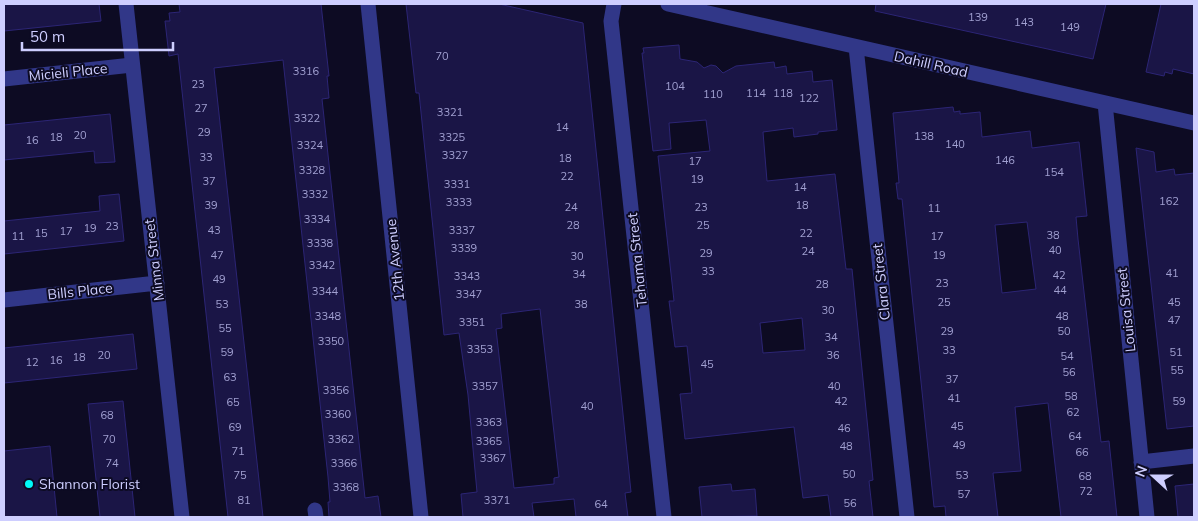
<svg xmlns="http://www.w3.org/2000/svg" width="1198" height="521" font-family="Mulish,sans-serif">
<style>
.building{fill:#1a1546;stroke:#2c2575;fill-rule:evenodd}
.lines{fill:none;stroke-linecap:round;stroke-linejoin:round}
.minor{stroke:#313788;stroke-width:15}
.poi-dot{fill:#00f9f8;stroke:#0d0b23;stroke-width:2}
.labels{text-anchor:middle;stroke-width:4;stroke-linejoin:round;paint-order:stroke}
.number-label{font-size:11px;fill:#a1a0d1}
.street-label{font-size:14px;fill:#ceceff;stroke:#0d0b23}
.poi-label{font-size:14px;fill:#ceceff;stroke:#0d0b23;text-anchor:start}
</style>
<rect width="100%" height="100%" fill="#0d0b23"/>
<path class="building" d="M4,4H99L101,21L4,31Z
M179,4H321L329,76H327L329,98L322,99L365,498L378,496L381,517H329L328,502H330L328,477L283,60L214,68L263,517H228L178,54L169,56L165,21H170L169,13L180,12Z
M406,4H499L583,23L631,492L625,493L628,517H576L574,499L532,503L534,517H463L461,494L477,492L468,395L459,333L444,335L419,93H416ZM540,309L559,477L554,478V484L514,488L496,329L502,328L501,314Z
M876,4H1106L1093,59L875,11Z
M1161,4H1194V74L1173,69L1172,74L1165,72L1164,76L1146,72Z
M679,45L680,59L697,62L704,68L711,65L716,66L723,73L736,66L774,62L775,68L786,66L787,74L812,71L813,82L832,80L837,130L818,132V134L794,137L793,128L763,132L767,181L835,174L846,269H852L873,480L869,481L873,517H831L828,495L803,498L794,427L685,439L680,394L692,393L687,346L675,347L669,301H674L658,156L710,151L706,120L669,123L671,149L653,151L642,53H644L643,48ZM802,318L805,350L763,353L760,323Z
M953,107L954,112L960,111V114L980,112L982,137L1030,131L1032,148L1079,142L1087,216L1076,217L1078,239L1101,442L1109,441L1117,517H1061L1048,403L1015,407L1021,471L993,473L998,517H946L945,506L934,507L902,199H898L896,183H899L893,113ZM1027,222L1036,289L1002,293L995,225Z
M110,114L115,162L95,163L94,151L4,160V125Z
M1136,148L1154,152L1156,172L1174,169L1175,175L1194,173V426L1167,429Z
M119,194L124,241L4,254V221L100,211L99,196Z
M133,334L137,369L4,383V348Z
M123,401L135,517H100L88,404Z
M50,446L57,517H4V451Z
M731,484L732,491L755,489L757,516L702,517L699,487Z
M1194,484V517H1178L1175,486Z"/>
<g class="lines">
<path class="minor" d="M126,4L182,517
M368,4L421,517
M614,4L611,21L664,517
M668,4L1194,123
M856,47L907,517
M4,79L132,65
M1105,103L1147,517
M4,300L157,283
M1141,462L1194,456
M315,510L316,517"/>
</g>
<circle class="poi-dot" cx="29" cy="484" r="5"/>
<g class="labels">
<g class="number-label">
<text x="978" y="21">139</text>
<text x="1024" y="26">143</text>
<text x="1070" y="31">149</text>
<text x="442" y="60">70</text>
<text x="306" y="75">3316</text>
<text x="198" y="88">23</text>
<text x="675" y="90">104</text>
<text x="756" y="97">114</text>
<text x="783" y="97">118</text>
<text x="713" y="98">110</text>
<text x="809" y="102">122</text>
<text x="201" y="112">27</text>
<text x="450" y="116">3321</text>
<text x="307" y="122">3322</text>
<text x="562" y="131">14</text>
<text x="204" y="136">29</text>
<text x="80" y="139">20</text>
<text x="924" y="140">138</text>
<text x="56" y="141">18</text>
<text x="452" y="141">3325</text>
<text x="32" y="144">16</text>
<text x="955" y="148">140</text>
<text x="310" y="149">3324</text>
<text x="455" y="159">3327</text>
<text x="206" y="161">33</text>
<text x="565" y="162">18</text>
<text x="1005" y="164">146</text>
<text x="695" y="165">17</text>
<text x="312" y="174">3328</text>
<text x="1054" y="176">154</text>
<text x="567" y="180">22</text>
<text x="697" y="183">19</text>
<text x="209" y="185">37</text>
<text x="457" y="188">3331</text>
<text x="800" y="191">14</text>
<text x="315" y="198">3332</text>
<text x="1169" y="205">162</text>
<text x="459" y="206">3333</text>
<text x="211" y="209">39</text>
<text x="802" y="209">18</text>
<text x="571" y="211">24</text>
<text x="701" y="211">23</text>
<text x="934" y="212">11</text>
<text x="317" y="223">3334</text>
<text x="573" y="229">28</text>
<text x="703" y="229">25</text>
<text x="112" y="230">23</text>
<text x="90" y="232">19</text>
<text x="214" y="234">43</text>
<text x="462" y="234">3337</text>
<text x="66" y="235">17</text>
<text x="41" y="237">15</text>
<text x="806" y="237">22</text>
<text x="1053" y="239">38</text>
<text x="18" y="240">11</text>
<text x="937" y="240">17</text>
<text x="320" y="247">3338</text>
<text x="464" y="252">3339</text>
<text x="1055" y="254">40</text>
<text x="808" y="255">24</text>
<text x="706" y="257">29</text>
<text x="217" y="259">47</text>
<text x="939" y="259">19</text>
<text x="577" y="260">30</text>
<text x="322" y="269">3342</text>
<text x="708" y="275">33</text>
<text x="1172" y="277">41</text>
<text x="579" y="278">34</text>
<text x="1059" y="279">42</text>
<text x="467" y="280">3343</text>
<text x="219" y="283">49</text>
<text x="942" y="287">23</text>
<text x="822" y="288">28</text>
<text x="1060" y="294">44</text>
<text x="325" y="295">3344</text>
<text x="469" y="298">3347</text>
<text x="944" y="306">25</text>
<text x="1174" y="306">45</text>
<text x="222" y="308">53</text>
<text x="581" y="308">38</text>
<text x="828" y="314">30</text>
<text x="328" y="320">3348</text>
<text x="1062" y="320">48</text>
<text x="1174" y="324">47</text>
<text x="472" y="326">3351</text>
<text x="225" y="332">55</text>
<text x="947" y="335">29</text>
<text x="1064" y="335">50</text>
<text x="831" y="341">34</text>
<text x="331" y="345">3350</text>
<text x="480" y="353">3353</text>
<text x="949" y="354">33</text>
<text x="227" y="356">59</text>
<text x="1176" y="356">51</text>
<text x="104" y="359">20</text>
<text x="833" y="359">36</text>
<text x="1067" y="360">54</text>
<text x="79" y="361">18</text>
<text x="56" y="364">16</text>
<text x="32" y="366">12</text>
<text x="707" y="368">45</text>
<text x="1177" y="374">55</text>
<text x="1069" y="376">56</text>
<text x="230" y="381">63</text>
<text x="952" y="383">37</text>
<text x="485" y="390">3357</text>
<text x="834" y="390">40</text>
<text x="336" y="394">3356</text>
<text x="1071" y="400">58</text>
<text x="954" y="402">41</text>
<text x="841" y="405">42</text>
<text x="1179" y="405">59</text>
<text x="233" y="406">65</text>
<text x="587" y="410">40</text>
<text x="1073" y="416">62</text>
<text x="338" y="418">3360</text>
<text x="107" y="419">68</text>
<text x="489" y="426">3363</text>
<text x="957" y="430">45</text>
<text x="235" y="431">69</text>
<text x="844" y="432">46</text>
<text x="1075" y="440">64</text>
<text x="109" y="443">70</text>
<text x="341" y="443">3362</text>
<text x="489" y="445">3365</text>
<text x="959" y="449">49</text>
<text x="846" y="450">48</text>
<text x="238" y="455">71</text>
<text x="1082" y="456">66</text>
<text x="493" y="462">3367</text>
<text x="112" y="467">74</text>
<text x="344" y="467">3366</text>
<text x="849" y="478">50</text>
<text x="240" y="479">75</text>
<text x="962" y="479">53</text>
<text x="1085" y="480">68</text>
<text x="346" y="491">3368</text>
<text x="1086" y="495">72</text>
<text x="964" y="498">57</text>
<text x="244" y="504">81</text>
<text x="497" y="504">3371</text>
<text x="850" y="507">56</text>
<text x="601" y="508">64</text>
</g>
<g class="street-label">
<text transform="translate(931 64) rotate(13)" y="5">Dahill Road</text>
<text transform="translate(68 72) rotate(-6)" y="5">Micieli Place</text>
<text transform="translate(154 260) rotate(-97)" y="5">Minna Street</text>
<text transform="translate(395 260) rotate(-96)" y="5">12th Avenue</text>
<text transform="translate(637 260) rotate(-96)" y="5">Tehama Street</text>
<text transform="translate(881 282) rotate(-96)" y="5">Clara Street</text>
<text transform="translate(80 291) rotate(-6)" y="5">Bills Place</text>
<text transform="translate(1126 310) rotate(-96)" y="5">Louisa Street</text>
</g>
<g class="poi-label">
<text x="39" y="489">Shannon Florist</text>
</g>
</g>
<rect width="1198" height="521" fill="none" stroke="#ceceff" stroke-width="10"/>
<g transform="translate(1153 476) rotate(291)" stroke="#0d0b23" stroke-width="4" paint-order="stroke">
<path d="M0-4L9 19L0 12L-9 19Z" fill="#ceceff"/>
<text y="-8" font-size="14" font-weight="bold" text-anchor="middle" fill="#ceceff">N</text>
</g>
<path d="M22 42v8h151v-8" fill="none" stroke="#ceceff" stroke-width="2.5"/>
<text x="30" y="42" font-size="15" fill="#ceceff" stroke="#0d0b23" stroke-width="4" paint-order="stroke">50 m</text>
</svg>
